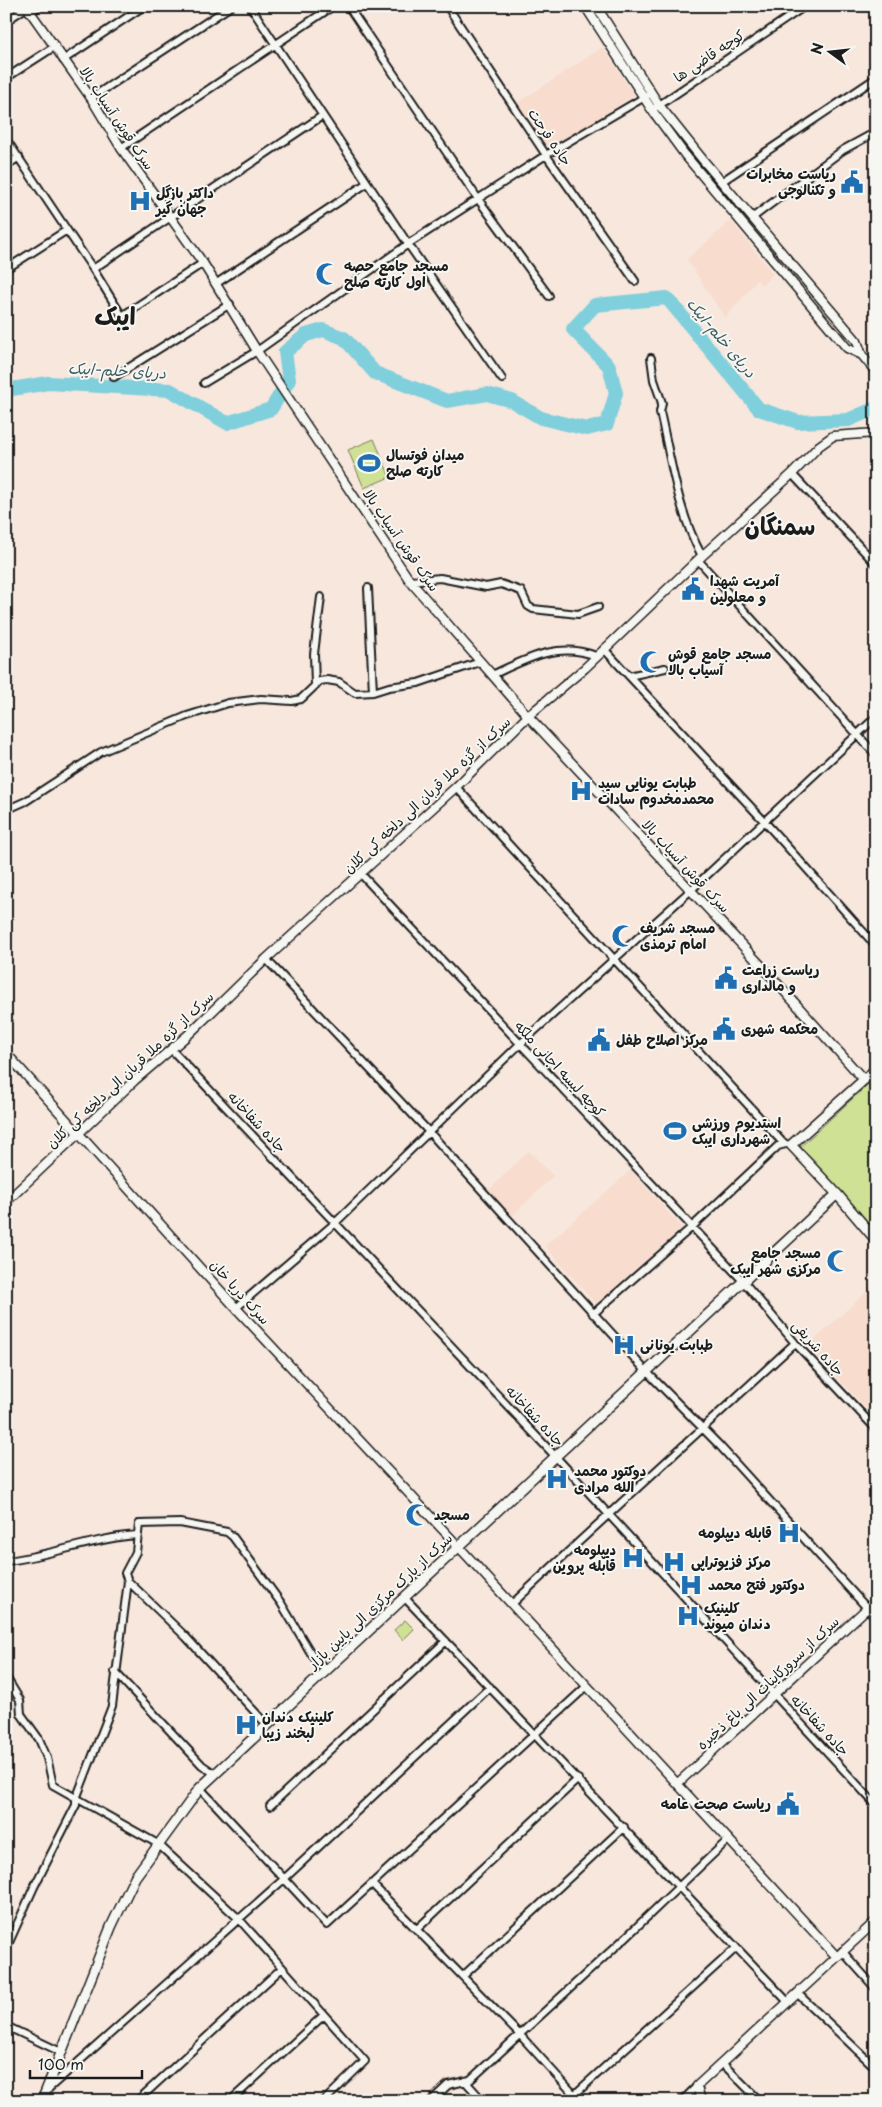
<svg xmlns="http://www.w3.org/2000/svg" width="882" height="2107" font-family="'Playpen Sans','Playpen Sans Arabic',sans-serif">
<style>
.built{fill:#f8dcce}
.green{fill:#cfe195;stroke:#767e58}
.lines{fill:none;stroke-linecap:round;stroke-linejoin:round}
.river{stroke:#80cfdc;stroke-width:14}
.minor-casing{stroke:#1c1c1c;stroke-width:10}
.tertiary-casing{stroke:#1c1c1c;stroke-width:11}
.secondary-casing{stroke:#1c1c1c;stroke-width:12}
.minor{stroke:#f6f6f2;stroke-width:6}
.tertiary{stroke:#f6f6f2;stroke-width:8}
.secondary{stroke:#f6f6f2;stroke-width:9}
.labels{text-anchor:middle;stroke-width:4;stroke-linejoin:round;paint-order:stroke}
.street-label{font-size:14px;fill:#1c1c1c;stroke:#f6f6f2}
.poi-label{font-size:14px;font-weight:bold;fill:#1c1c1c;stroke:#f6f6f2;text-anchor:start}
.water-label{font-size:15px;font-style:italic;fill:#3f5b5f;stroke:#f6f6f2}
.town-label{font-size:24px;font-weight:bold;fill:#1c1c1c;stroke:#f6f6f2}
</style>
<rect width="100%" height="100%" fill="#f7e7dd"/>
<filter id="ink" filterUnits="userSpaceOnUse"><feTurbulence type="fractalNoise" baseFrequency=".02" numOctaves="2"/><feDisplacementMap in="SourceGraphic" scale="10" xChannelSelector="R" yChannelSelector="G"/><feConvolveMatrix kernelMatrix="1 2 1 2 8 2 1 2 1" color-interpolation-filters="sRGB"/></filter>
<g filter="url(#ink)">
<path class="built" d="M603,47L634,95L547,152L516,104Z
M731,221L773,274L762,285L757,280L725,318L687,259Z
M529,1151L553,1176L511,1217L487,1192Z
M631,1170L682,1228L596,1304L545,1246Z
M876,1283V1419L808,1346Z"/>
<path class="green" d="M374,439L390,477L364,488L348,450Z
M876,1077V1231L800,1147Z
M405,1620L414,1629L403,1640L394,1630Z"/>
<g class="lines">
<path class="river" d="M6,390L48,383L170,390L227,423L271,409L289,380L285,352L306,335L323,330L344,338L375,373L447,401L487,394L512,401L541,418L587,429L607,424L616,393L609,366L573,329L595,305L667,298L759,409L798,422L848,420L876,408"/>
<defs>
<path id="minor" d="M250,6L408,244L502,379
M348,6L478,199L549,296
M447,6L546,155L635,281
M30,12L40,6
M6,21L27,7
M63,60L144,6
M6,78L54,47
M91,98L231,6
M652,110L805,6
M6,139L93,269
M121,148L333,6
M6,166L19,157
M721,182L876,78
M752,218L843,150L876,132
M203,263L122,316L93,269L322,116
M6,269L67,230
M217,283L367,183
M651,358L654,380L662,403L660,412C671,460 678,513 702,556
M114,377L230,304
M204,383L257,351L408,244L546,155L648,95
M792,474L876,564
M698,560L876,755
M410,581L440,578L486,587L501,584L521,591L528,606L533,609L578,614L598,607
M368,588L373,692
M604,649L764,821L876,946
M492,675C527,659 558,641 596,656
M629,676L665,668
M315,685L314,654L321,597
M456,787L784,1144
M6,810L26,801L101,752L187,716L228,703L261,699L292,701L301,699L320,681L327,680L339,682L355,693L373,692L389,687L418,683L480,662
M360,873L743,1281L795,1343L876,1429
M266,959L430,1133L646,1371L719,1445L876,1618
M171,1049L555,1456L876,1805
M236,1308L335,1223L520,1044L691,890L876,717
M593,1314L692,1227L778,1146L786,1144
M6,1561C51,1556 93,1538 137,1535
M128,1581L186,1637L267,1725
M404,1597L788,2002
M512,1604C606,1516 701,1430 795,1343
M115,1672L202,1765L215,1774
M6,1677L20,1700L21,1714L39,1739L47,1758L53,1785L158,1844L239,1919L365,2061L324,2101
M200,1788L327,1925L587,1686
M270,1806L446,1641
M372,1884L520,2035L580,2101
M417,1929L578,1779
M6,1949L34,1887L76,1805V1799L112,1706L128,1581L125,1573L136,1552L139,1524L180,1523L227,1532L233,1537L281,1603L312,1655L326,1670
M842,1951L876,1989
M463,1976L624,1827
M797,1993L876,2068
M6,2026L61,2052
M722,2063L760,2101
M465,2081L483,2101
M47,2090L284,1879L490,1687
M574,2095L736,1948
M137,2101L282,1968
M230,2101L324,2015
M431,2101L448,2085L470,2080L625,1938L729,1839
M682,2101L697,2086"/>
<path id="tertiary" d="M26,6L91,98L121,148L203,263L257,351L410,581L528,716L768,973L864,1080
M585,6L652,110L685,155L847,348L862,355
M596,6L659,105L703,160L857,341L862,355L876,372
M6,1053L236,1308L458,1546L836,1956
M6,1202L135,1080L189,1034L266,959L456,787L528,716L585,668L702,556L792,474L819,446L833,436L876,433
M678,1783L876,1600
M701,2101L697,2086L876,1921"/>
<path id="secondary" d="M876,1069L791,1145L837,1194L876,1240
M42,2101L111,1927L135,1877L200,1788L837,1194"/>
</defs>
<use href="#minor" class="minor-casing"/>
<use href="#tertiary" class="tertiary-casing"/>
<use href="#secondary" class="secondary-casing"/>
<use href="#minor" class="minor"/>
<use href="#tertiary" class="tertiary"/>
<use href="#secondary" class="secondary"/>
</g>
</g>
<defs>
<symbol id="civic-bare" viewBox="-9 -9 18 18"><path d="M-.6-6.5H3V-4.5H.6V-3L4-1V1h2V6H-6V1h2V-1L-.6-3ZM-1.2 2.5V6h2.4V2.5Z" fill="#1f6fb2" stroke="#f6f6f2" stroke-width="2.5" paint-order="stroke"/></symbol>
<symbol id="hospital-bare" viewBox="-9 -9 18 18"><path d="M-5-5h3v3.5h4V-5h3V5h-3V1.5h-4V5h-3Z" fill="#1f6fb2" stroke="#f6f6f2" stroke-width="2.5" paint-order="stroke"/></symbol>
<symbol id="mosque-bare" viewBox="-9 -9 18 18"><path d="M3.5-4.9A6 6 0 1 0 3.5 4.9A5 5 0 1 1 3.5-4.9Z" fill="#1f6fb2" stroke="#f6f6f2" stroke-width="2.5" paint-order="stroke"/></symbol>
<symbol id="stadium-bare" viewBox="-9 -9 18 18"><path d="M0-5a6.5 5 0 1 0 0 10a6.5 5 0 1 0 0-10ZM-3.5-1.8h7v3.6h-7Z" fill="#1f6fb2" stroke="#f6f6f2" stroke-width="2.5" paint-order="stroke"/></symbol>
</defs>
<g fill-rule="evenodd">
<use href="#civic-bare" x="836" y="166" width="32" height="32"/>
<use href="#hospital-bare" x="124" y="185" width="32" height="32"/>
<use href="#mosque-bare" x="311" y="258" width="32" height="32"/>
<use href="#stadium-bare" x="353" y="447" width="32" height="32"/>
<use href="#civic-bare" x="677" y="573" width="32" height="32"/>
<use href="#mosque-bare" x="635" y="646" width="32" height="32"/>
<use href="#hospital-bare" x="565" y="775" width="32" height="32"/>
<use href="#mosque-bare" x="607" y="920" width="32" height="32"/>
<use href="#civic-bare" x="710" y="962" width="32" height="32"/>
<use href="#civic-bare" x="708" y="1013" width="32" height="32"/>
<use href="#civic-bare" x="583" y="1024" width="32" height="32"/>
<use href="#stadium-bare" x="659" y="1115" width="32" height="32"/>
<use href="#mosque-bare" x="822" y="1245" width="32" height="32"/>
<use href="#hospital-bare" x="608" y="1329" width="32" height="32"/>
<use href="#hospital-bare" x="541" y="1463" width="32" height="32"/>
<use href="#mosque-bare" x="401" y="1499" width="32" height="32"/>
<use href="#hospital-bare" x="773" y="1517" width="32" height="32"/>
<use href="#hospital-bare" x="617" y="1542" width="32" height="32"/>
<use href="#hospital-bare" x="658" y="1546" width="32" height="32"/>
<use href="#hospital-bare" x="675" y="1569" width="32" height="32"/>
<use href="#hospital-bare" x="672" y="1600" width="32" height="32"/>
<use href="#hospital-bare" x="230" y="1709" width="32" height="32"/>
<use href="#civic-bare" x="772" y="1788" width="32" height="32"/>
</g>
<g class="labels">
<g class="street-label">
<text transform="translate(709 56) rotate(-34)" y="5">کوچه قاضی ها</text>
<text transform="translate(117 118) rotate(56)" y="5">سرک قوش آسیاب بالا</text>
<text transform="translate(550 137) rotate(56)" y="5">جاده فرحت</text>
<text transform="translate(401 540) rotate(55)" y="5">سرک قوش آسیاب بالا</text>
<text transform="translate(427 795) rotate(-43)" y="5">سرک از گزه ملا قربان الی دلخه کی کلان</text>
<text transform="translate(686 866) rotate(47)" y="5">سرک قوش آسیاب بالا</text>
<text transform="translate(560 1069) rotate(47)" y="5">کوچه لیسه اجانی ملکه</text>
<text transform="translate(130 1070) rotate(-43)" y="5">سرک از گزه ملا قربان الی دلخه کی کلان</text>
<text transform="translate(257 1122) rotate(47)" y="5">جاده شفاخانه</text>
<text transform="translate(240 1292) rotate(48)" y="5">سرک دریا خان</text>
<text transform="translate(818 1348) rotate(48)" y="5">جاده شریفی</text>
<text transform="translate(535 1416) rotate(47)" y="5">جاده شفاخانه</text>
<text transform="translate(380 1601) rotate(-43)" y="5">سرک از پارک مرکزی الی پایین بازار</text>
<text transform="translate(768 1683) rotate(-43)" y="5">سرک از سرورکاینات الی باغ ذخیره</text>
<text transform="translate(820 1725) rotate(47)" y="5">جاده شفاخانه</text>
</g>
<g class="poi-label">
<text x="836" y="179" text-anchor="end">ریاست مخابرات<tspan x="836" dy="16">و تکنالوجی</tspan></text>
<text x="156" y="198">داکتر بازگل<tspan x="156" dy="16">جهان گیر</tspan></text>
<text x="344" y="271">مسجد جامع حصه<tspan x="344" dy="16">اول کارته صلح</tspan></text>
<text x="386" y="460">میدان فوتسال<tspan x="386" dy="16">کارته صلح</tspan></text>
<text x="710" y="586">آمریت شهدا<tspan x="710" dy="16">و معلولین</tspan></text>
<text x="668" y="659">مسجد جامع قوش<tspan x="668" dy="16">آسیاب بالا</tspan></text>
<text x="598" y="788">طبابت یونایی سید<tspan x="598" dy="16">محمدمخدوم سادات</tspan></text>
<text x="640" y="933">مسجد شریف<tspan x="640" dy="16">امام ترمذی</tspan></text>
<text x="742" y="975">ریاست زراعت<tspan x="742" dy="16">و مالداری</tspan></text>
<text x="741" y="1034">محکمه شهری</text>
<text x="616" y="1045">مرکز اصلاح طفل</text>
<text x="692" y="1128">استدیوم ورزشی<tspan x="692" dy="16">شهرداری ایبک</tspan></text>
<text x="821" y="1258" text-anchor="end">مسجد جامع<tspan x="821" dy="16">مرکزی شهر ایبک</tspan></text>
<text x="640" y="1350">طبابت یونانی</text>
<text x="574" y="1476">دوکتور محمد<tspan x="574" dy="16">الله مرادی</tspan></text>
<text x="434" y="1520">مسجد</text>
<text x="772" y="1538" text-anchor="end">قابله دیپلومه</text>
<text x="616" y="1555" text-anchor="end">دیپلومه<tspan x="616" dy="16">قابله پروین</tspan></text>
<text x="691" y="1567">مرکز فزیوتراپی</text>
<text x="708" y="1590">دوکتور فتح محمد</text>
<text x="704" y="1613">کلینیک<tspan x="704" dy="16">دندان میوند</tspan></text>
<text x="262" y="1722">کلینیک دندان<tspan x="262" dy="16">لبخند زیبا</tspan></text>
<text x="771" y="1809" text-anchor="end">ریاست صحت عامه</text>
</g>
<g class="water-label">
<text transform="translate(721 338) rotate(50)" y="5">دریای خلم-ایبک</text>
<text transform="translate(117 371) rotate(3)" y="5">دریای خلم-ایبک</text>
</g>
<g class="town-label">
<text x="115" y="325">ایبک</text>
<text x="780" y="535">سمنگان</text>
</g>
</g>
<rect width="882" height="2107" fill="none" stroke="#f6f6f2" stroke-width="25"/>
<rect x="12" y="12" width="857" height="2082" fill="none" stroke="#1c1c1c" stroke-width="2" filter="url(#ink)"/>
<g transform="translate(830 52) rotate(285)" stroke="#f6f6f2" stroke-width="4" paint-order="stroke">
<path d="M0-4L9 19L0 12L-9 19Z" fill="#1c1c1c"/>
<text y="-8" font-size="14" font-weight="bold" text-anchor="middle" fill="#1c1c1c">N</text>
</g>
<path d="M30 2070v8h112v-8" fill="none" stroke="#1c1c1c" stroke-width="2.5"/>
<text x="38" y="2070" font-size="15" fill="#1c1c1c" stroke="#f6f6f2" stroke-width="4" paint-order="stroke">100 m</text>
</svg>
